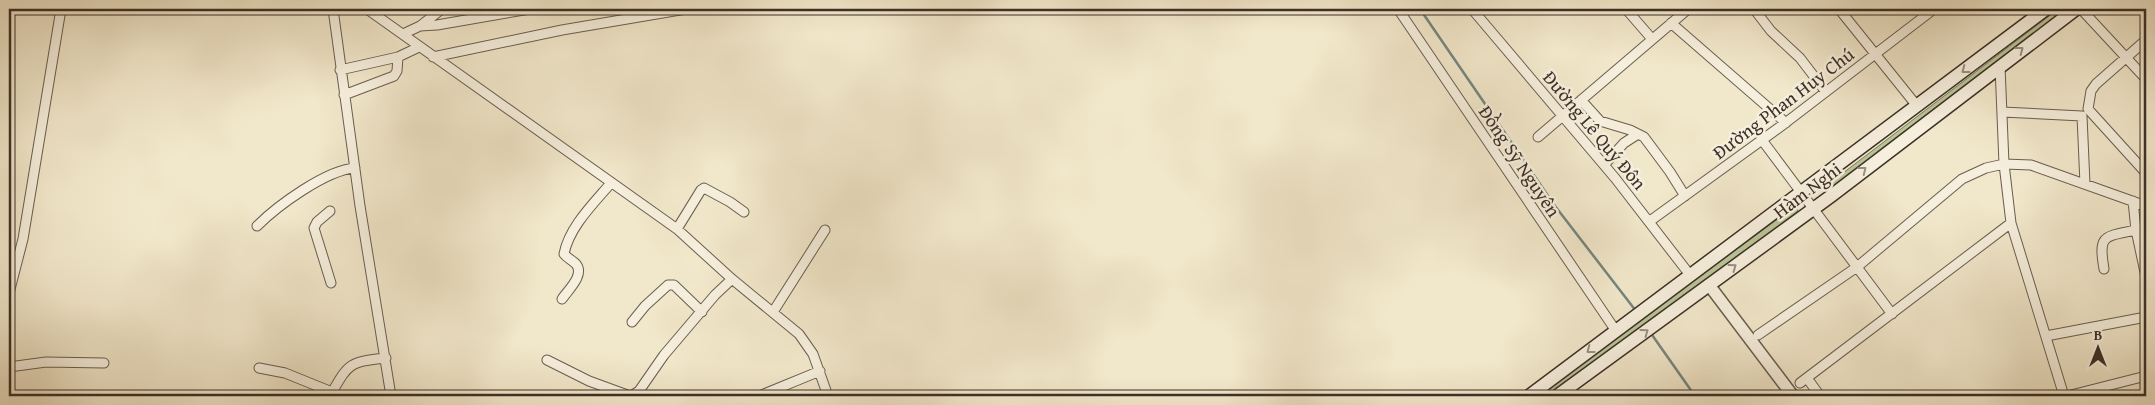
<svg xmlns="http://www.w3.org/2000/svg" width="2155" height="405" font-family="'Gentium Book Plus',serif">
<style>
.green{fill:#b9c597;stroke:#7a7a60}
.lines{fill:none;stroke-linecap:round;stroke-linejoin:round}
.stream{stroke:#75867f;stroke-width:2.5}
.minor-casing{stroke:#695e50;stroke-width:11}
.tertiary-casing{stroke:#695e50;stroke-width:14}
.secondary-casing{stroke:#3c3028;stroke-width:15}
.minor{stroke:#f6efdd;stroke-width:9}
.tertiary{stroke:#f6efdd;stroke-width:11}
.secondary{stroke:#f6efdd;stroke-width:12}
.oneway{stroke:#999082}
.labels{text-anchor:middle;stroke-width:5;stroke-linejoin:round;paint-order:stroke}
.street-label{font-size:19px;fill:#3c3028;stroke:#f6efdd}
</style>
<rect width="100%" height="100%" fill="#f1e7ca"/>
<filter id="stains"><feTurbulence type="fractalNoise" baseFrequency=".004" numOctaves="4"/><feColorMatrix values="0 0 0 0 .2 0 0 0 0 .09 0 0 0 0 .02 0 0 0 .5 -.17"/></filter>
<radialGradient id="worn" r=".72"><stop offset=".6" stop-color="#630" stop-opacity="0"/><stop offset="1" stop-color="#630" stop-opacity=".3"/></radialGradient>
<path class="green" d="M2053,13L2056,18L1829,191L1826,186Z
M1795,206L1798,211L1547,396H1538Z"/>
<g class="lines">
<path class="stream" d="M1420,9L1555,206L1636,311
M1650,332L1695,396"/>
<defs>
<path id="minor" d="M333,9L360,206L391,396
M367,9L677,229L732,279L799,334L813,354L828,396
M1398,9L1616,331
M1472,9L1615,178L1690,275
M1626,9L1652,39
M1754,9L1771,31L1800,58L1826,92
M1839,9L1917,106
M2081,9L2146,79
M1671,23L1786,123
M420,26L442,9
M403,34L420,26L437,25L530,9
M2146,40L2096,84L2091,91L2088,109L2146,173
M433,57L562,30L686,9
M2000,66L2004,164L2011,223L2064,396
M340,70L398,57L419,47
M344,95L394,76L397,71L398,57
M1581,100L1600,121L1630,130L1644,137L1670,172L1685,196
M2002,112L2082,116L2085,184
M1538,137L1688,9
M1762,140L1892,314
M1604,165L1624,143L1638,134
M2133,201L2136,230L2146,277
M330,211L317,222L314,228L331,283
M1650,221L1784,124L1934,9
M257,226C277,206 326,170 355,168
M677,229L701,190L704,188L730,202L744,212
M2104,269C2098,234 2104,237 2136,230
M9,293L23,239L61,9
M562,299C568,290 585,275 576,264C572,260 567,258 564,254C569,227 594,203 611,183
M773,312L825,230
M632,322L645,306L668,285H674L702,312
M1758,335L1857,267L1962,179L1986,168L2004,164L2031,165L2146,206
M2046,336L2146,317
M547,360L589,381L630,396
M9,367L46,362L104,363
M259,368L285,373L332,392
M1807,378L1820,396
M1800,383L2011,223
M330,396C349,363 348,362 386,358
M631,396L639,391L664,355L715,295L732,279
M759,396L820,371
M2067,396L2146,376"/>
<path id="tertiary" d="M1709,285L1793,396"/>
<path id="secondary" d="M1529,396L2046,9
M1557,396L1831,196L2076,9"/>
</defs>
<use href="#minor" class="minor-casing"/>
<use href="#tertiary" class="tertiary-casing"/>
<use href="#secondary" class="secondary-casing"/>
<use href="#minor" class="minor"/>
<use href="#tertiary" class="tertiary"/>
<use href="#secondary" class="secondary"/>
</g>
<defs><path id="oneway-chevron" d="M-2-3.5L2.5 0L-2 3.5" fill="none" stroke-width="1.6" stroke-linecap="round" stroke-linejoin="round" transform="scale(1.25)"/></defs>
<g class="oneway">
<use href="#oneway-chevron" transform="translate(2020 50) rotate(-37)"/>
<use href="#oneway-chevron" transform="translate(1965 70) rotate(143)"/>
<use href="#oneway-chevron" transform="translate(1863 170) rotate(-38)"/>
<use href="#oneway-chevron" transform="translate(1733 267) rotate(-36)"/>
<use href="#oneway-chevron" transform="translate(1645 332) rotate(-36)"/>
<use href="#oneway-chevron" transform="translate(1590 350) rotate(143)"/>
</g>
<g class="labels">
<g class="street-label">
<text transform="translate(1783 103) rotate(-37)" y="7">Đường Phan Huy Chú</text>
<text transform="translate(1595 130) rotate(50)" y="7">Đường Lê Quý Đôn</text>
<text transform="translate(1520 161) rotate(56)" y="7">Đồng Sỹ Nguyên</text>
<text transform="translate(1807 190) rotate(-37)" y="7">Hàm Nghi</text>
</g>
</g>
<rect width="2155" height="405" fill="none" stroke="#f1e7ca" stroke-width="30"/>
<rect x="10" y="10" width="2135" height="385" fill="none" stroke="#3c3028" stroke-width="2.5"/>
<rect x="15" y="15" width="2125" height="375" fill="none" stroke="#3c3028"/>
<g transform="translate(2098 348)" stroke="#f6efdd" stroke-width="4" paint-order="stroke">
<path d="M0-4L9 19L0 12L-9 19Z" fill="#3c3028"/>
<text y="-8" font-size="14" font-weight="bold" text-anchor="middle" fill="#3c3028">B</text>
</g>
<rect width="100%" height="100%" filter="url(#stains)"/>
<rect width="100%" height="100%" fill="url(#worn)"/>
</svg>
